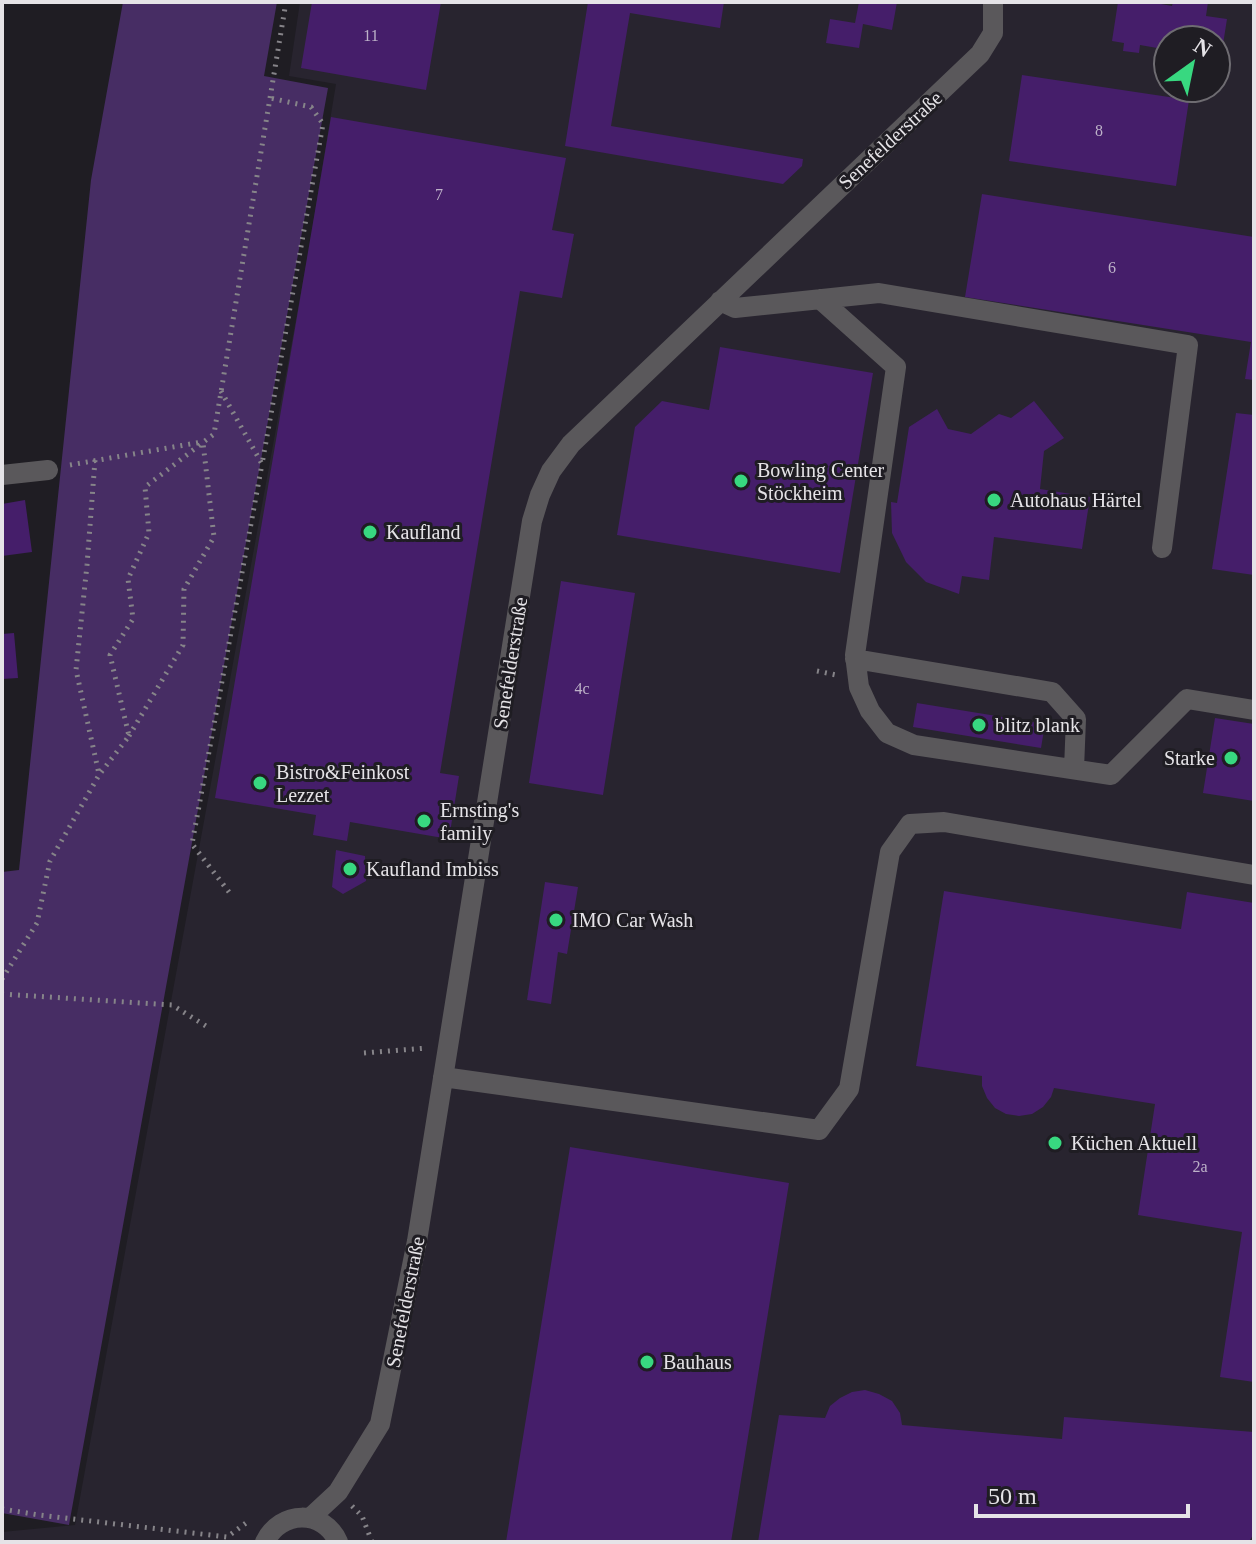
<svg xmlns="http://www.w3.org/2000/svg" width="1256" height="1544" font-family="'Times New Roman',serif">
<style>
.built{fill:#28242f;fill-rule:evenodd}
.green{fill:#472d64}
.building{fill:#451e6a}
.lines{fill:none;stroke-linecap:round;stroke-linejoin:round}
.path{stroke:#868489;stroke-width:5;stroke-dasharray:2 6;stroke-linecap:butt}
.minor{stroke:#5a585b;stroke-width:20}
.poi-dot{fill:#38d880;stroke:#1f1d23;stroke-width:3}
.labels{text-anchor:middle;stroke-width:6;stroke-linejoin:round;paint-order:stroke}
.number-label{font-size:16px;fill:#bdb2c8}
.street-label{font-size:20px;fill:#e5e3e7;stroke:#1f1d23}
.poi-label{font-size:20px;fill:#e5e3e7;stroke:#1f1d23;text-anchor:start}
</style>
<rect width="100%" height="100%" fill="#1f1d23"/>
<path class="built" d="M300,2H1254V1542H2V1532L75,1525L308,254L336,84L289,76ZM1168,40H1216V88H1168Z"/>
<path class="green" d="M123,2H277L264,76L328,88L69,1525L2,1513V872L19,870L91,180Z"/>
<path class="building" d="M312,2H441L426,90L301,68Z
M588,2H724L720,28L630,13L611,126L803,159L802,166L783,184L565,146Z
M859,2H897L892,30L863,24L859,48L826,43L830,19L855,23Z
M1118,2H1150L1172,6L1173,2H1208L1206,16L1227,19L1218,76H1216V40H1168V66L1161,64L1163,49L1140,45L1139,53L1123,51L1124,43L1112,41Z
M1022,75L1189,100L1176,186L1009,161Z
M331,117L566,158L552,230L574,234L562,298L520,291L440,773L459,776L449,839L350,822L347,841L313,835L316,815L215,798Z
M982,194L1254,237V380L1245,379L1251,342L965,297Z
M720,347L873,373L840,573L617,535L635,427L662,401L709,410Z
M1034,401L1064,438L1044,451L1040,489L1090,497L1082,549L994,537L989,580L962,576L959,594L926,582L906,562L892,533L891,502L897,503L909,427L937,409L948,429L971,434L999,414L1011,418Z
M1236,413L1254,415V575L1212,569Z
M25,500L32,552L2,556V504Z
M561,581L635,593L603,795L529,783Z
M14,633L18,678L2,679V634Z
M917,703L1045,724L1041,748L913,727Z
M1215,718L1254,724V801L1203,793Z
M336,850L365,856L366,881L343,894L332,887Z
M545,882L578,887L567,954L558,952L551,1004L527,1000Z
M944,891L1181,929L1187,892L1254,903V1382L1220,1377L1242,1232L1138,1215L1155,1104L1054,1088L1051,1097L1043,1107L1032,1114L1019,1116L1006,1114L995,1108L987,1098L982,1086V1076L916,1066Z
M570,1147L789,1183L731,1542H506Z
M865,1390L879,1394L892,1401L900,1413L902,1425L1062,1439L1064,1417L1254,1432V1533L1249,1542H758L779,1415L825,1418L830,1406L840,1398L852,1392Z"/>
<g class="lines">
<path class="path" d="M221,391L262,464L323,124L311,107L270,98
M95,460L87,565L76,670L99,774
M70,465L202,442
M817,671L836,675
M129,736L183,645L184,589L214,537L203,443
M229,892L192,844L262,464
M2,979L37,923L50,861L99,775L129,736L110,655L133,619L128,579L149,533L145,487L214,434L286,2
M2,994L172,1005L206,1026
M364,1053L427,1048
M352,1506L362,1516L372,1542
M2,1509L39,1515L227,1537L250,1520"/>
<path class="minor" d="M820,299L896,367L855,655L859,687L870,711L887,733L914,745L1111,775L1187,699L1254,710
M720,301L735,308L879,293L1188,345L1162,548
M2,475L48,470
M855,659L1052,692L1076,719L1074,769
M443,1077L819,1130L849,1089L890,852L910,824L944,822L1254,875
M310,1518L338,1492L380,1424L417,1241L532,521L540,495L551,471L571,444L980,54L993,33V2
M265,1542C280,1510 324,1509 338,1542"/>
</g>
<g class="poi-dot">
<circle cx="741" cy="481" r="8"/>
<circle cx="994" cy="500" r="8"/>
<circle cx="370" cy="532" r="8"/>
<circle cx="979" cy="725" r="8"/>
<circle cx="1231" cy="758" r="8"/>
<circle cx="260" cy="783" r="8"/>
<circle cx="424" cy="821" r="8"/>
<circle cx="350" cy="869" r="8"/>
<circle cx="556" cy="920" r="8"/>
<circle cx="1055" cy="1143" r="8"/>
<circle cx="647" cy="1362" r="8"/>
</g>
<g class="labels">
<g class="number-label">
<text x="371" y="41">11</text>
<text x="1099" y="136">8</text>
<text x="439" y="200">7</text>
<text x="1112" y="273">6</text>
<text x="582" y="694">4c</text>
<text x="1200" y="1172">2a</text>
</g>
<g class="street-label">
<text transform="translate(890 140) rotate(-43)" y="7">Senefelderstraße</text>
<text transform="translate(510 663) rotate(-81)" y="7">Senefelderstraße</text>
<text transform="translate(405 1302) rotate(-79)" y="7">Senefelderstraße</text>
</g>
<g class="poi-label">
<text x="757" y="477">Bowling Center<tspan x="757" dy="23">Stöckheim</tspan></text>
<text x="1010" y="507">Autohaus Härtel</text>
<text x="386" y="539">Kaufland</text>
<text x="995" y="732">blitz blank</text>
<text x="1215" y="765" text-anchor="end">Starke</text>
<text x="276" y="779">Bistro&amp;Feinkost<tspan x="276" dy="23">Lezzet</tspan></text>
<text x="440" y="817">Ernsting's<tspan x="440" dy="23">family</tspan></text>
<text x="366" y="876">Kaufland Imbiss</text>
<text x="572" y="927">IMO Car Wash</text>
<text x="1071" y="1150">Küchen Aktuell</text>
<text x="663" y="1369">Bauhaus</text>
</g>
</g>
<rect width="1256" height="1544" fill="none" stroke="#e5e3e7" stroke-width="8"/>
<g transform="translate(1192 64) rotate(33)"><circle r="38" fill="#1f1d23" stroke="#6e6c71" stroke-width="2"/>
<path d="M0-6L14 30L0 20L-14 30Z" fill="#38d880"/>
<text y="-12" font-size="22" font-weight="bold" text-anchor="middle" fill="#e5e3e7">N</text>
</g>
<path d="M976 1504v12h212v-12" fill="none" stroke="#e5e3e7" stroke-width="4"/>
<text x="988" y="1504" font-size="24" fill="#e5e3e7" stroke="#1f1d23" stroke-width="6" paint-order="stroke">50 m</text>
</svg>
